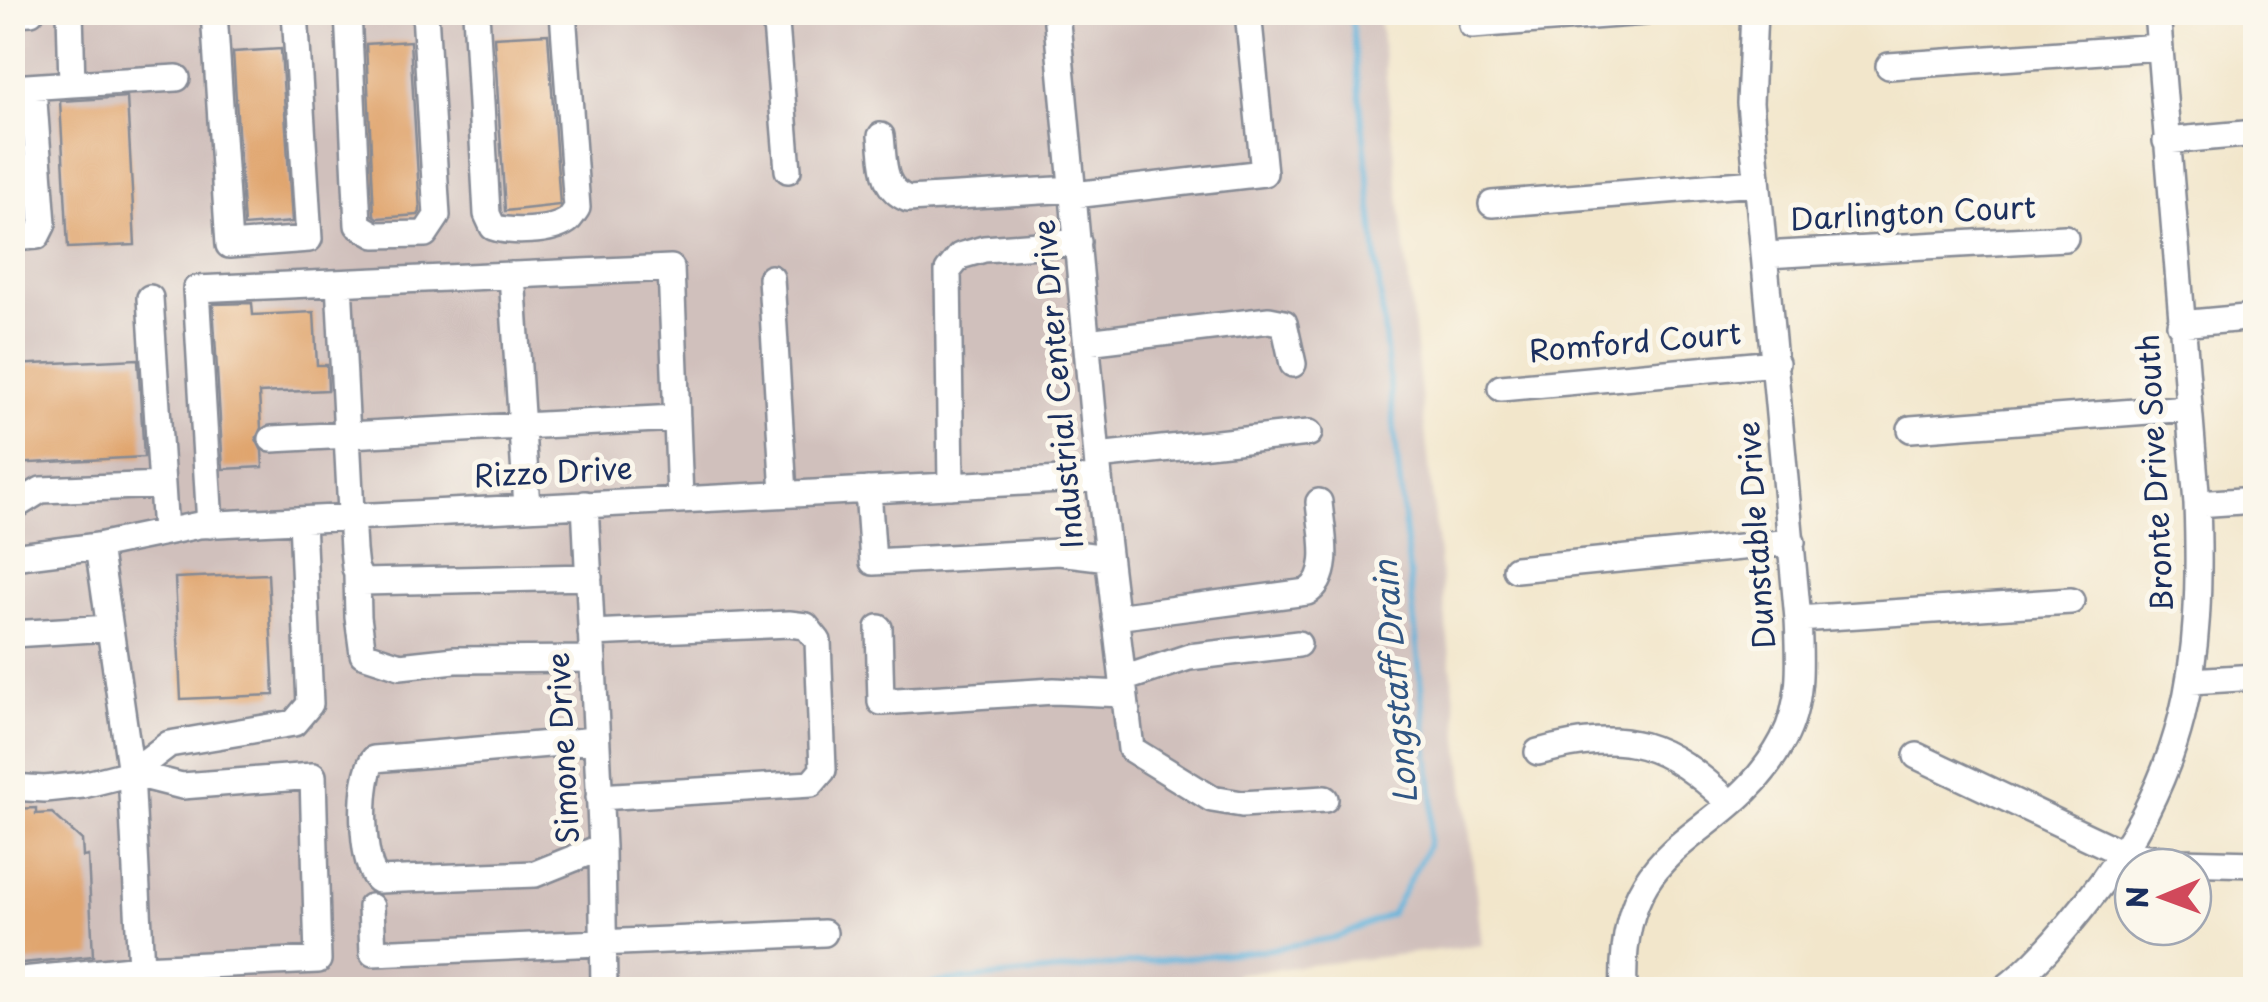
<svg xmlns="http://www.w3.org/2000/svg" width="2268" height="1002" font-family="'Playpen Sans',sans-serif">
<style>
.industrial{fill:#d0c0bc}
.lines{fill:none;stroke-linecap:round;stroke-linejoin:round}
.stream{stroke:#60b2db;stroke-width:5}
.building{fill:#e0a56e}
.minor-casing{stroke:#868a94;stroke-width:30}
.minor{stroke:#fff;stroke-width:25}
.labels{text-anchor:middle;stroke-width:10;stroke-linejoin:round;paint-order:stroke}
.street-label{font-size:30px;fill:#1b2f5e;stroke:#fbf7ec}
.water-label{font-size:32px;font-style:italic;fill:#305684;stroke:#fbf7ec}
</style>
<rect width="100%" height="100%" fill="#fbf7ec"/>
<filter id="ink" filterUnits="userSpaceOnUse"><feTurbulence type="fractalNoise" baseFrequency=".01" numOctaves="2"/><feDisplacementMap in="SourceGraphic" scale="20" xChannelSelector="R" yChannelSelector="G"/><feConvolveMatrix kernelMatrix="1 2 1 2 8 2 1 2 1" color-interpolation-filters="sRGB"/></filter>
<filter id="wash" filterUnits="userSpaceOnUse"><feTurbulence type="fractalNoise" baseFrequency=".0048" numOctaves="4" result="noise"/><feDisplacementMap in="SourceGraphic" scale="40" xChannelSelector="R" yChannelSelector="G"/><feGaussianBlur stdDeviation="2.25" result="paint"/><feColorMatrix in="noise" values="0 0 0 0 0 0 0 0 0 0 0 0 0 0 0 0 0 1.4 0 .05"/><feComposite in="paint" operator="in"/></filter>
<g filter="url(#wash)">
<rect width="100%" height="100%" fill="#f2e6cb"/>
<path class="industrial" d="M12,13H1379L1482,945L1235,974V990L13,989Z"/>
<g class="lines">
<path class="stream" d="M912,990L941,982L1266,950L1338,937L1391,914L1428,846L1433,800L1351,12"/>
</g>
<g id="blocks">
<path class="building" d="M548,34L560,205L505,211L494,37Z
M410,41L420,212L418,215L378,218L374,215L366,44Z
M281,49L292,222L244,226L233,52Z
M127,97L135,245L68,248L60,101Z
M252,303L253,315L314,312L317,365H327L328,390L259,393L261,428L256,439L262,451L263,467L223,469L213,304Z
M138,359L144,457L12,464V365Z
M268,574L274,695L181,699L175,578Z
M36,808V814L52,813L82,840L83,857L88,856L93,956L12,964V809Z"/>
</g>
</g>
<g filter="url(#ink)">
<use href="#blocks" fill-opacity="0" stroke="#868a94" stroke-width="2.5"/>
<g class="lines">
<defs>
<path id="minor" d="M214,12L229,245L309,239L295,12
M348,12L358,225L375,235L425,234L437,216L425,12
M476,12L487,214L493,227C510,233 551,232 567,221C570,219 575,211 577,208L563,12
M775,12L788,170
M1056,12L1099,478L1131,749L1212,799L1242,804L1325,799
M12,13L31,12
M1472,25L1645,12
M1889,66L2159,47
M72,84L177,78
M12,88L72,84L70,12
M881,136C884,162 881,188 908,199L1073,189
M2166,141L2256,133
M1074,195L1264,173L1248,12
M1492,204L1756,183
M12,238L37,236L43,224L33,88
M1765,255L2065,238
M512,275L527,507
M771,278L784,494
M339,283L353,550L355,568L362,582L589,577
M150,298L165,532
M2180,324L2256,317
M1087,342L1269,320L1284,323L1293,364
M1501,388L1776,363
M1911,429L2188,408
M272,439L677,418
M1097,456L1309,433
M951,486L948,271L960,256L984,249L1078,242
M868,490L873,562L1059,552L1108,558
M585,504L602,847L604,990
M2197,504L2256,500
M12,508L41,490L162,485
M210,525L196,289L671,268L680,499
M98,546L131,773L141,968L318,960L313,776L182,786L131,773
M12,557L98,546L199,525L1099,478
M1516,569L1792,542
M357,576L358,617L363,654L400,666L455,660L593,659
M1115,617L1307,592C1334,576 1321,529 1319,502
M1798,619L2071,601
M879,628L881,702L1054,691L1124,694
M591,633L789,624L806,626L818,641L823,770L811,784L599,797
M12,634L110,628
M1123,679L1189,657L1298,644
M2191,681L2256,677
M596,740L374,759C359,776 360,865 378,880L535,874L602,847
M1538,752C1627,728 1665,742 1730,803
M1917,756L2122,853L2180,862L2256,864
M12,787L45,789L83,785L131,773L169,744L294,723L310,704L302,520
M371,907L373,953L824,933
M12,981L141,968
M1624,990C1617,829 1726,848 1783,740C1803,703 1800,660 1798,619L1750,103L1754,12
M2003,990C2034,967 2059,937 2083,907C2188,775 2203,667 2197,504L2157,12"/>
</defs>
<use href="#minor" class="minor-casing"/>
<use href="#minor" class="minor"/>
</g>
</g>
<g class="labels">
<g class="street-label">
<text transform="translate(1913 214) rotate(-3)" y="10">Darlington Court</text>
<text transform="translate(1635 343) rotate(-5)" y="10">Romford Court</text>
<text transform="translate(1059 384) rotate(-95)" y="10">Industrial Center Drive</text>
<text transform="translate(553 473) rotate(-3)" y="10">Rizzo Drive</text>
<text transform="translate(2156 473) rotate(-93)" y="10">Bronte Drive South</text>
<text transform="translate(1757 535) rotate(-94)" y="10">Dunstable Drive</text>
<text transform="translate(564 748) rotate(-93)" y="10">Simone Drive</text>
</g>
<g class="water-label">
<text transform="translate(1396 682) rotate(-95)" y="11">Longstaff Drain</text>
</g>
</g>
<rect width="2268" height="1002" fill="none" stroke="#fbf7ec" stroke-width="50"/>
<g transform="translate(2163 897) rotate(269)"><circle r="48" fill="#fbf7ec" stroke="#a1a7b3" stroke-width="2.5"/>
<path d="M0-8L18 38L0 25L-18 38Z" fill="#d1495b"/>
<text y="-15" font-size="28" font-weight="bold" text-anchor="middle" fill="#1b2f5e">N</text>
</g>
</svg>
